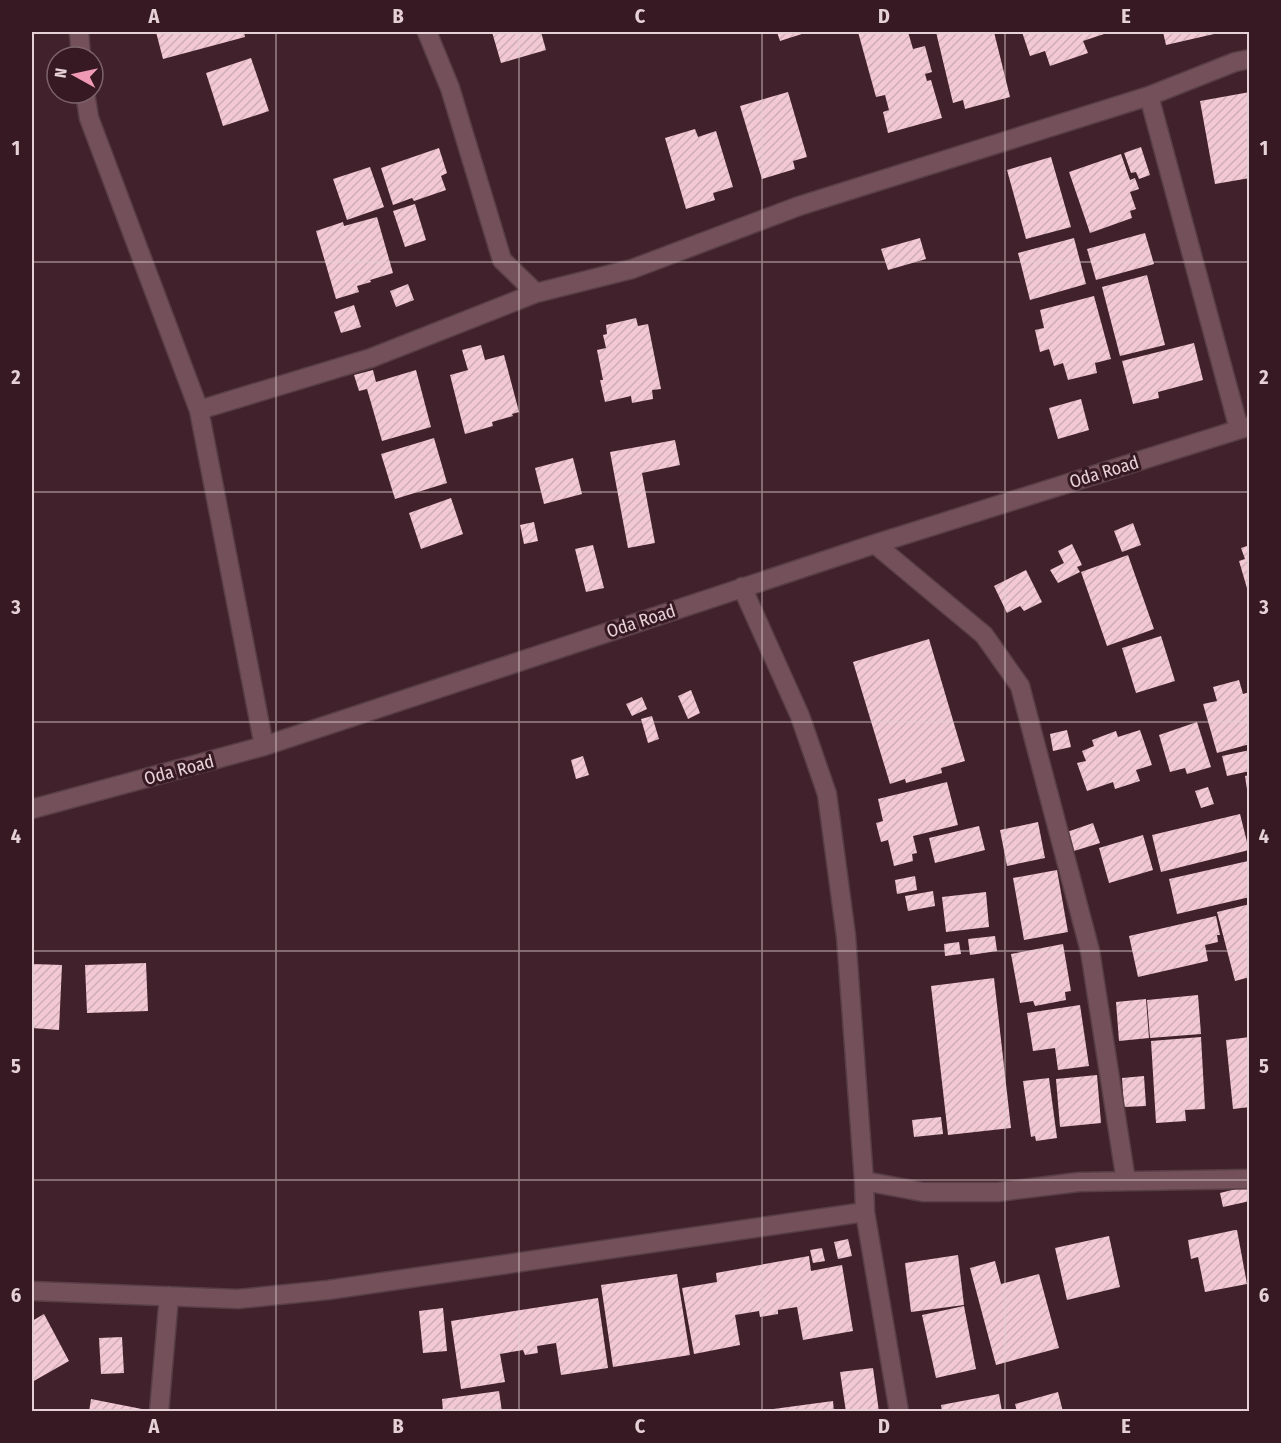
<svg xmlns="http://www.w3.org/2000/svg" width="1281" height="1443" font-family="'Fira Sans Condensed',sans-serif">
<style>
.building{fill:url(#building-hatch)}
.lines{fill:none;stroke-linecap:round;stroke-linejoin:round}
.minor-casing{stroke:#583e47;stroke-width:21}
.minor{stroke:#73505a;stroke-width:18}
.grid{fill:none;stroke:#e6d1d6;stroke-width:1.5;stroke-opacity:0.55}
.labels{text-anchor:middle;stroke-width:6;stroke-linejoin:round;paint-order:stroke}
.street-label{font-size:18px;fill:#e6d1d6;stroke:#361923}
.neatline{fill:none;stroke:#e6d1d6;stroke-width:2}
.grid-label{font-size:20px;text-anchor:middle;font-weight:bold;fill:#e6d1d6}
</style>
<defs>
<pattern id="building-hatch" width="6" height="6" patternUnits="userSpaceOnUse" patternTransform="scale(1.5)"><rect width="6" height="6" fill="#f2c8d4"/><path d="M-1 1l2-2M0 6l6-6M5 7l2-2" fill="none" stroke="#cfadb6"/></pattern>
</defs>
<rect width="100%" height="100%" fill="#41222c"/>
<path class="building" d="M156,32H244L245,37L163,59Z
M492,32H541L546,50L501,63Z
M777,32H808L780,41Z
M858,32H908L913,49L925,46L932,72L925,74L927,81L931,80L942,118L888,133L883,112L889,110L885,95L876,97Z
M936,32H994L1010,97L965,109L963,100L953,103Z
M1022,32H1110L1083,41L1088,53L1050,66L1045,51L1030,56Z
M1163,32H1214V34L1166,45Z
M251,58L269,111L223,126L206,73Z
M788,92L807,157L793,161L795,169L762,179L740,106Z
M1250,92V178L1215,184L1200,101Z
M695,129L698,137L716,131L733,187L713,193L715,200L686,209L665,138Z
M1141,147L1150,175L1139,179L1136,172L1131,173L1124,153Z
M439,148L447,173L441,176L446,190L414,201L412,198L393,205L381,168Z
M1121,154L1130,180L1135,178L1139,189L1130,192L1136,209L1130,211L1132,218L1090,233L1069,172Z
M1051,157L1071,227L1026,239L1007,170Z
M370,167L384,207L347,220L333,179Z
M415,204L426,240L405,247L393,211Z
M377,217L393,273L370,280L371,282L357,286L359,292L336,299L316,231L343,222L344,226Z
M1145,233L1154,264L1096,280L1087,249Z
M920,238L926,259L888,270L881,249Z
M1074,238L1086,284L1030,300L1018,253Z
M1147,275L1165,345L1120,356L1102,287Z
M408,284L414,300L396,307L390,291Z
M1094,296L1111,359L1095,363L1097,373L1068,380L1063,363L1054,366L1049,349L1040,352L1035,330L1044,328L1040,310Z
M354,305L361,327L341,333L334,312Z
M636,318L638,326L648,324L661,389L652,390L653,399L632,403L631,396L605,402L600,380H603L597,350L606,348L603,335L607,334L606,325Z
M1194,343L1203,380L1158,392L1159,398L1133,404L1122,361Z
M481,345L485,360L504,355L519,412L512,414L513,416L492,422L493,426L465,434L450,375L468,370L462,350Z
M373,370L376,382L416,370L431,427L382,441L367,389L359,391L354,375Z
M1081,399L1089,430L1058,439L1049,408Z
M434,438L447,483L395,499L381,454Z
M675,440L680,465L642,473L655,543L628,548L610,452Z
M573,458L582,494L544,504L535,468Z
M451,498L463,534L421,549L409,513Z
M534,522L538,541L524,544L520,525Z
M1133,523L1141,545L1122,552L1114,531Z
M1072,544L1082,565L1077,567L1080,572L1058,583L1050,570L1064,563L1058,551Z
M593,545L604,588L586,592L575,549Z
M1250,545V594L1249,595L1239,561L1245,559L1241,548Z
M1128,555L1154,629L1107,646L1081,572Z
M1026,570L1042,602L1024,611L1020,606L1007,613L994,586Z
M1161,636L1175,681L1136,693L1122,648Z
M929,639L965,761L941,768L942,773L906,783L905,779L890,784L853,662Z
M1239,680L1243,694L1250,692V744L1217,753L1203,704L1217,701L1213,687Z
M691,690L700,713L688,719L678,696Z
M642,697L647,709L632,716L626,704Z
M652,716L659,739L648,743L641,719Z
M1197,722L1211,767L1187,774L1185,768L1170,772L1159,735Z
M1067,730L1071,747L1053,751L1050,734Z
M1140,730L1152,765L1136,770L1140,781L1115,789L1113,782L1087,791L1077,763L1086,761L1082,751L1094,746L1092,740L1116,731L1118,737Z
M1250,750V771L1227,776L1222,756Z
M583,756L589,775L576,779L571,760Z
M1250,775V796H1248L1245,776Z
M947,782L958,825L913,836L917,853L912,854L913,861L894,866L888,840L881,842L876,823L883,821L878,799Z
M1208,787L1214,804L1201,808L1195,791Z
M1240,814L1249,850L1161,872L1152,835Z
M1038,822L1045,858L1007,866L1000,830Z
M1093,823L1100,843L1074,851L1067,832Z
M979,826L985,850L935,863L929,838Z
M1143,835L1153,870L1109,883L1099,848Z
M1248,861L1250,897L1177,914L1169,879Z
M1057,870L1068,932L1024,940L1013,878Z
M915,876L917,890L897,894L895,880Z
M933,891L935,906L908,911L905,896Z
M986,892L989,927L946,932L942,897Z
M1250,904V977L1235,981L1217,912Z
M1216,916L1220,935H1217L1218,942L1205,945L1208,961L1138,977L1129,936Z
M995,936L997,951L970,955L968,939Z
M959,942L961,954L945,956L944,944Z
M1063,944L1071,991L1065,992L1066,1000L1035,1006L1033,1001L1020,1003L1011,954Z
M146,963L148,1011L87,1013L85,965Z
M32,964L62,965L59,1030L32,1028Z
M994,978L1011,1128L948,1135L931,986Z
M1198,995L1201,1034L1150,1038L1147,1000Z
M1146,999L1149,1038L1119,1041L1116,1002Z
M1080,1005L1089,1066L1058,1070L1055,1048L1033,1051L1027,1013Z
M1201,1037L1205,1109L1185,1110L1186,1121L1156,1123L1151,1041Z
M1250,1037V1107L1233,1109L1226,1040Z
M1097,1075L1101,1123L1060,1127L1056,1079Z
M1144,1076L1146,1106L1124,1107L1122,1078Z
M1049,1078L1057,1138L1036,1141L1035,1136L1031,1137L1023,1081Z
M941,1117L943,1134L914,1137L912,1120Z
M1248,1186L1250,1201L1223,1207L1220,1193Z
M1235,1230H1237L1247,1284L1205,1292L1198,1257L1191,1259L1188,1240Z
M1109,1236L1120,1287L1067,1300L1055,1248Z
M848,1239L852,1256L838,1259L834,1242Z
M822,1248L825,1261L813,1263L810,1250Z
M958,1255L964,1305L911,1312L905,1263Z
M809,1256L811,1271L842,1265L853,1331L803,1340L797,1307L778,1310V1314L760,1317L759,1311L735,1315L740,1345L694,1354L682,1288L717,1282L716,1273Z
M995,1261L1001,1284L1039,1274L1059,1348L996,1365L970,1268Z
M677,1274L690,1355L613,1367L601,1285Z
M598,1298L608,1368L561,1375L556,1343L537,1346L538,1353L525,1355L523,1350L500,1354L505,1382L461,1389L451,1321Z
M964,1306L976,1369L936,1378L922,1315Z
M443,1308L447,1351L423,1353L419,1311Z
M44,1314L69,1361L32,1382V1321Z
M122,1337L124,1373L101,1374L99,1338Z
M873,1368L879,1412H846L840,1372Z
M499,1391L502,1412H443L442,1399Z
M1058,1392L1063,1412H1017L1015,1404Z
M999,1394L1002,1412H942L941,1405Z
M91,1399L147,1410V1412H89Z
M833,1401L834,1412H766V1410Z"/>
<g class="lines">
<defs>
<path id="minor" d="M79,32L81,57
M427,32L450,88L502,260L536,293
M85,93L89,118L199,410L264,746
M1149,96L1239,429
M199,410L371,358L536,293L632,269L799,206L1149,96L1235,62L1250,59
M875,544L984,635L1020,686L1090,951L1126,1181
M742,587L800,716L827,794L846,936L864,1181L865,1212L899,1412
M32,809L264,746L875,544L1250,426
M864,1181L923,1192H998L1079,1182L1250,1179
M32,1291L238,1299L328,1290L865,1212
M159,1412L169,1296"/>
</defs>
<use href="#minor" class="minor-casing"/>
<use href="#minor" class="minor"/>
</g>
<path class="grid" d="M276,32V1412M519,32V1412M762,32V1412M1005,32V1412M32,262H1250M32,492H1250M32,722H1250M32,951H1250M32,1180H1250"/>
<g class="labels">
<g class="street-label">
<text transform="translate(1104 472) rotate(-17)" y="6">Oda Road</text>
<text transform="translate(641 621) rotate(-18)" y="6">Oda Road</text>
<text transform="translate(179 770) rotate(-15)" y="6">Oda Road</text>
</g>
</g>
<rect width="1281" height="1443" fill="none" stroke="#361923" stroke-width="66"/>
<g transform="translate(75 75) rotate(278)"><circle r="28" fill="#361923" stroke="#7c636b" stroke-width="1.5"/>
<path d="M0-4.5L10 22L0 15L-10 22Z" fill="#f09ab5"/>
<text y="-9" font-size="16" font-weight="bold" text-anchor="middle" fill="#e6d1d6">N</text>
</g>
<rect x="33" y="33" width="1215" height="1377" class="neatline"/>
<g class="grid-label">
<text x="154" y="23">A</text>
<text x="398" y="23">B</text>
<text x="640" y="23">C</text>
<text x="884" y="23">D</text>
<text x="1126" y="23">E</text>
<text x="16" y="155">1</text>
<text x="1264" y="155">1</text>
<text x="16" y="384">2</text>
<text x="1264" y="384">2</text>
<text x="16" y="614">3</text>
<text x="1264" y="614">3</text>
<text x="16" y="843">4</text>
<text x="1264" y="843">4</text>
<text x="16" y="1073">5</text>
<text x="1264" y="1073">5</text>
<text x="16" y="1302">6</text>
<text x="1264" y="1302">6</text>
<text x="154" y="1433">A</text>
<text x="398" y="1433">B</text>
<text x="640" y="1433">C</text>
<text x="884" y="1433">D</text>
<text x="1126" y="1433">E</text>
</g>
</svg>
